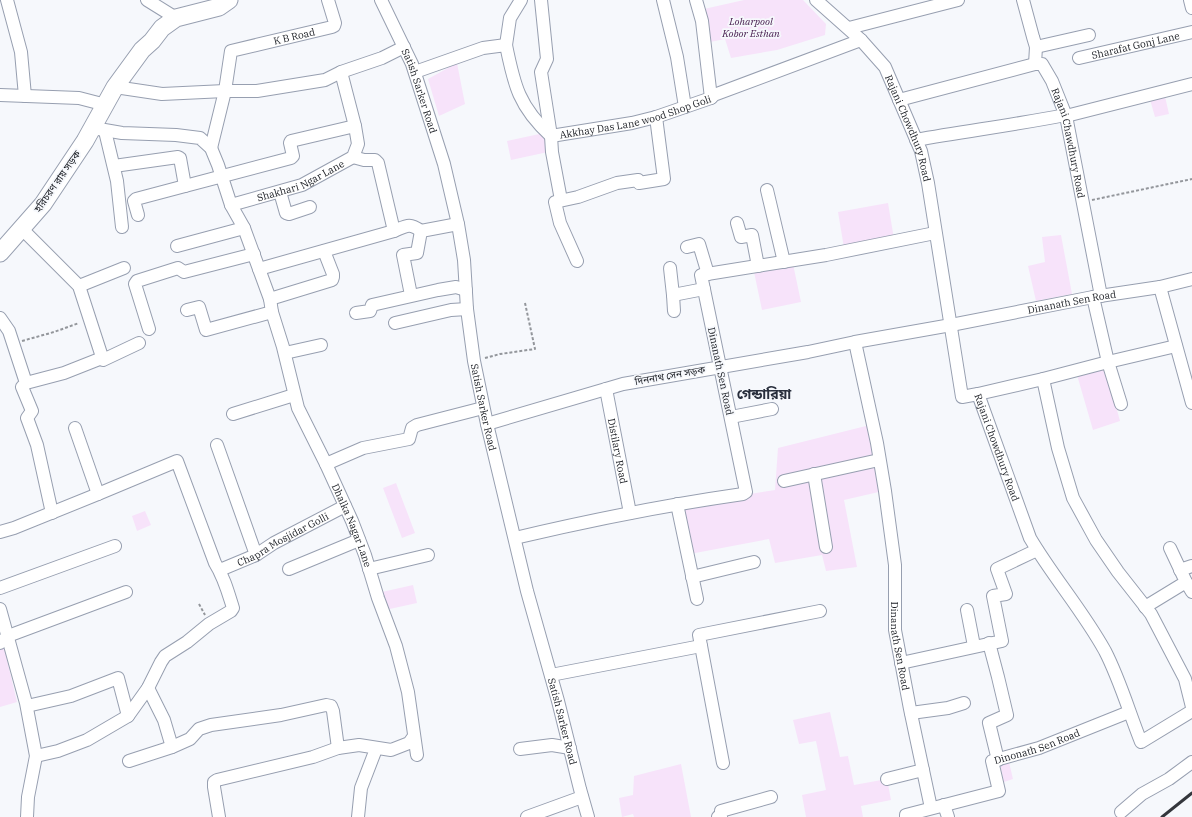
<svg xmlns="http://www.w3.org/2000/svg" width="1192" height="817" font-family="'IBM Plex Serif','Noto Sans Bengali',serif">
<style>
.green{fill:#f7e3fa}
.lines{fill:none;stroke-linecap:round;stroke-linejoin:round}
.minor-casing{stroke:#979fb0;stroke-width:14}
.secondary-casing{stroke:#979fb0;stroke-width:19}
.path{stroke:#93969b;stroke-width:2;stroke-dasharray:3 2;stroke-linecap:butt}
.minor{stroke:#fff;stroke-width:12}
.secondary{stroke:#fff;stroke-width:17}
.rail{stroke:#34363c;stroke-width:3}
.labels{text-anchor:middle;stroke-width:3.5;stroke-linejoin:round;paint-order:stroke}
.park-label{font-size:10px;font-style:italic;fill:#441a4c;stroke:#f6f8fc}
.street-label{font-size:10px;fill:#181b21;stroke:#f6f8fc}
.district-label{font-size:14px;font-weight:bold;fill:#282e3c;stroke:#f6f8fc}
</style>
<rect width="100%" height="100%" fill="#f6f8fc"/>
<path class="green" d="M744,0H803L826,24L825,35L777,50L731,58L725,39L710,42L704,9Z
M457,63L465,104L439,116L428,79Z
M1164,92L1169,114L1155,117L1149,96Z
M544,133L548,152L511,160L507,141Z
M888,203L894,239L844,248L838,212Z
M1061,235L1072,294L1036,301L1028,266L1045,262L1042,237Z
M793,264L801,302L762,310L754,272Z
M1105,366L1120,421L1093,430L1077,375Z
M870,425L883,491L844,500L857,567L826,571L822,555L775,563L769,539L690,554L681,505L775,490L778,448Z
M396,483L415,533L402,538L383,488Z
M145,511L151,525L137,531L132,516Z
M413,585L417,603L385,610L382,592Z
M4,647L17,702L0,707V648Z
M830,712L840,757L848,756L854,785L887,779L891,800L861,806L863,817H806L802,795L826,790L816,741L799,744L793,720Z
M1008,758L1013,779L1004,782L999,760Z
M681,764L691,817H634L633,814L622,817L619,798L633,795L634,776Z"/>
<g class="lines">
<defs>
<g id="minor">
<path d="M7,0L21,52L25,96"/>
<path d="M147,0L176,18"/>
<path id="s1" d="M381,0L412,64L444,164L458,224L464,260L467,309L474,361L487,424L527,591L558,701L580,789L588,817"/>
<path d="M541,0L547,59L541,72L551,136L552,152L561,200"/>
<path d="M663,0L677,57L685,107"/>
<path d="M696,0L702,21L711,98"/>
<path id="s2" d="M816,0L861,40L885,67L921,151L928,183L962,397L978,394L1030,538C1053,577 1083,611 1105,651C1120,680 1129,712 1141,742L1192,711"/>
<path id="s3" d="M1023,0L1033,37L1036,47L1035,64H1042L1052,81L1066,116L1101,296"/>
<path d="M1190,0L1192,8"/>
<path d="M849,28L958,0"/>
<path d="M506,45L510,18L521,0"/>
<path d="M1036,47L1089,35"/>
<path id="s4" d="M1079,58L1192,32"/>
<path id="s5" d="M415,72L483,48L506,45C514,85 519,107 551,136L632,123L656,117L711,98L714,95L861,40"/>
<path d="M115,87L162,94L225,91H257L325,80L341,72L382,58L404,47"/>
<path d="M0,95L79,98L106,105"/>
<path d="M899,100L1035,64"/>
<path d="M1066,116L1192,84"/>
<path id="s6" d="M93,128L122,133L176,135L200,138L211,148L218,165L231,205L244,228L270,299L272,312L283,347L298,408L326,464L352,521L365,555L378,598L396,646L408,692L417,755"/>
<path d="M105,131L117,181L122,227"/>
<path d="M916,140C965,131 1015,125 1065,115"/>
<path id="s7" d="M211,148L225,91L231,51L332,27L334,26L335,23L328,0"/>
<path d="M353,157L364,160H375L378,163L394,231"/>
<path d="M114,166L178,157L180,158L185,186L136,199L134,201L138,215"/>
<path d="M185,186L291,158L293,156L290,143L291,141L355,126"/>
<path d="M767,190L784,262"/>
<path d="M280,192L286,213L289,214L310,207"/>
<path id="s8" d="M231,205L302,185L353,157L358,144L355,126L341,72"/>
<path d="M737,223L741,237L752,235L758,266"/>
<path d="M21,228L79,286L103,360L139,343"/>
<path d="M177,246L244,228"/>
<path d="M687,247L699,244L708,274"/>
<path d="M577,261L560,223L555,202L578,197L617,183L638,180L639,183L664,179L656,117"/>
<path d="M670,268L673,295L704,289"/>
<path d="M259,269L394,231C406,226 409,222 421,231"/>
<path d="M79,286L124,268"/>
<path d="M1160,287L1192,403"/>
<path d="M411,295L403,255L417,253L421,231L458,224"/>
<path d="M673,295L674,311"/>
<path d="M1093,297L1108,362L1121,404"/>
<path d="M270,299L332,280L333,277V274L324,251"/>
<path d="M187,310L199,307L206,330L272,312"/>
<path d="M356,313L370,311L372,305L438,290L456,287L466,290"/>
<path d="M0,318L9,331L26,383L22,387L32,411L27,418L37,445L52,513"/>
<path d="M395,323L451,310L467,309"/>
<path d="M149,329L135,284L137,281L178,268L184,272L254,254"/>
<path id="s9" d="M855,342L877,443L885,491L895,565V630L910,709L931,808"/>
<path d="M285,353L321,345"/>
<path d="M1043,379L1108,362L1176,346"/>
<path d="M26,383L64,373L102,358"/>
<path id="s10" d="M606,389L630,513"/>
<path d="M978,394L1043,379L1058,448L1073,498L1096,540L1118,572L1151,614L1185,679L1192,707"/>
<path d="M233,414L294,395"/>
<path d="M731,417L772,409"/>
<path id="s11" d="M487,424L623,384L808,352L855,342L951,325L1093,297L1160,287L1192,279"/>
<path d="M75,428L98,494"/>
<path d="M217,445L256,555"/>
<path d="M326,464L363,448L409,439L412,428L417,425L483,408"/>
<path d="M814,474L826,547"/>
<path d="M784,481L879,460"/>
<path d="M677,504L697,599"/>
<path d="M0,532L14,528L98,494L177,461L215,563C224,577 228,592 233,608L231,611L209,624L187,642L165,656L161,662L148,688L128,716L87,740L58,751L36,756"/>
<path d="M515,538C591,520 666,505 743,494L746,492L701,275L826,255L935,233"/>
<path d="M289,569L359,540"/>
<path d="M369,569L428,555"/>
<path id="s12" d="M220,570L256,555L274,543L345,506"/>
<path d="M1180,570L1192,566"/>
<path d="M692,577L754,562"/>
<path d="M1186,582L1192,592"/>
<path d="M0,588L115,546"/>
<path d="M1145,607L1186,582L1170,548"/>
<path d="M0,609L26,703L36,756L28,797L27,817"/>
<path d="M967,610L974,646"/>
<path d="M0,643L8,636L126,592"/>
<path d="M989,643L998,677L1007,715L989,723L998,760"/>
<path d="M901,663L1002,641L993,596L1006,594L997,569L1037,550"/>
<path d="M551,675L701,646"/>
<path d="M148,688L164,720L172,747"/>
<path d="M27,706L71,696L118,678L128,716"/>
<path d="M911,713L948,708L964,703"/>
<path d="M520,749L552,745L570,748"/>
<path d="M129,761L172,747L190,739L199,729L211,725L281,715L326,705L331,706L333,711L338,748"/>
<path d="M723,763L699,635L820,611"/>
<path d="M887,779L923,770"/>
<path d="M944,805L948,817"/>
<path d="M1121,812L1142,794L1169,779L1192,762"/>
<path d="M219,817L214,787V782L217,780L313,757L338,748L359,745L391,750L409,743L414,736"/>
<path d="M358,817L361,788L376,749"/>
<path d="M527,817L582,797"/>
<path d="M718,817L721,816V811L771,797"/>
<path id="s13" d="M906,817V815L999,791L992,761L1039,748L1129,712"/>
</g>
<path id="secondary" d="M0,253L43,204L85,141L115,87L142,50L152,41L162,28L176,18L219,7L229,0"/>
</defs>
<use href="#minor" class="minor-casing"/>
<use href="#secondary" class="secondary-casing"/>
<path class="path" d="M1092,200L1192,179
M22,341L54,332L79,323
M485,358L500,354L535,349L525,303
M199,604L205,615"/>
<use href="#minor" class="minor"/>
<use href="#secondary" class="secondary"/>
<path class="rail" d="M1162,817L1192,793"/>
</g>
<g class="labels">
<g class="park-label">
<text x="751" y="25">Loharpool<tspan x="751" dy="12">Kobor Esthan</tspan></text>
</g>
<g class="street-label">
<text dy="4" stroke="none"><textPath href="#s7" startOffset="164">K B Road</textPath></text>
<text dy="4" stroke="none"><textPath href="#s4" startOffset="58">Sharafat Gonj Lane</textPath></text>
<text dy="4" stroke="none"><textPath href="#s1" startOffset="99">Satish Sarker Road</textPath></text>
<text dy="4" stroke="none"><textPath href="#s5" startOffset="286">Akkhay Das Lane wood Shop Goli</textPath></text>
<text dy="4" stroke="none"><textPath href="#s2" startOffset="162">Rajani Chowdhury Road</textPath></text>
<text dy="4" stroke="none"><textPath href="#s3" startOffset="157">Rajani Chawdhury Road</textPath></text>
<text dy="4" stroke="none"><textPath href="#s8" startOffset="74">Shakhari Ngar Lane</textPath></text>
<text transform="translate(57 181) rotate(-55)" y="4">হরিচরণ রায় সড়ক</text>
<text dy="4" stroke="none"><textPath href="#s11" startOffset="598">Dinanath Sen Road</textPath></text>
<text transform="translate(721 371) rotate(78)" y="4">Dinanath Sen Road</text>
<text transform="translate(670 375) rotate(-10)" y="4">দিননাথ সেন সড়ক</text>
<text dy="4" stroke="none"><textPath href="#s1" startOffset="423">Satish Sarker Road</textPath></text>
<text dy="4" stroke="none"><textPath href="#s2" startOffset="510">Rajani Chowdhury Road</textPath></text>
<text dy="4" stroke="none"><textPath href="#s10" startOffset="63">Distilary Road</textPath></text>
<text dy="4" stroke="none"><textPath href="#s6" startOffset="527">Dhalka Nagar Lane</textPath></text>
<text dy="4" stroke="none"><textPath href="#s12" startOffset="70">Chapra Mosjidar Golli</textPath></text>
<text dy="4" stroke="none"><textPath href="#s9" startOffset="308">Dinanath Sen Road</textPath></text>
<text dy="4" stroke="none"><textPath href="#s1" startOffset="747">Satish Sarker Road</textPath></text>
<text dy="4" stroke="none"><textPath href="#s13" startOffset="176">Dinonath Sen Road</textPath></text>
</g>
<g class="district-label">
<text x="764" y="399">গেন্ডারিয়া</text>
</g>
</g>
</svg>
